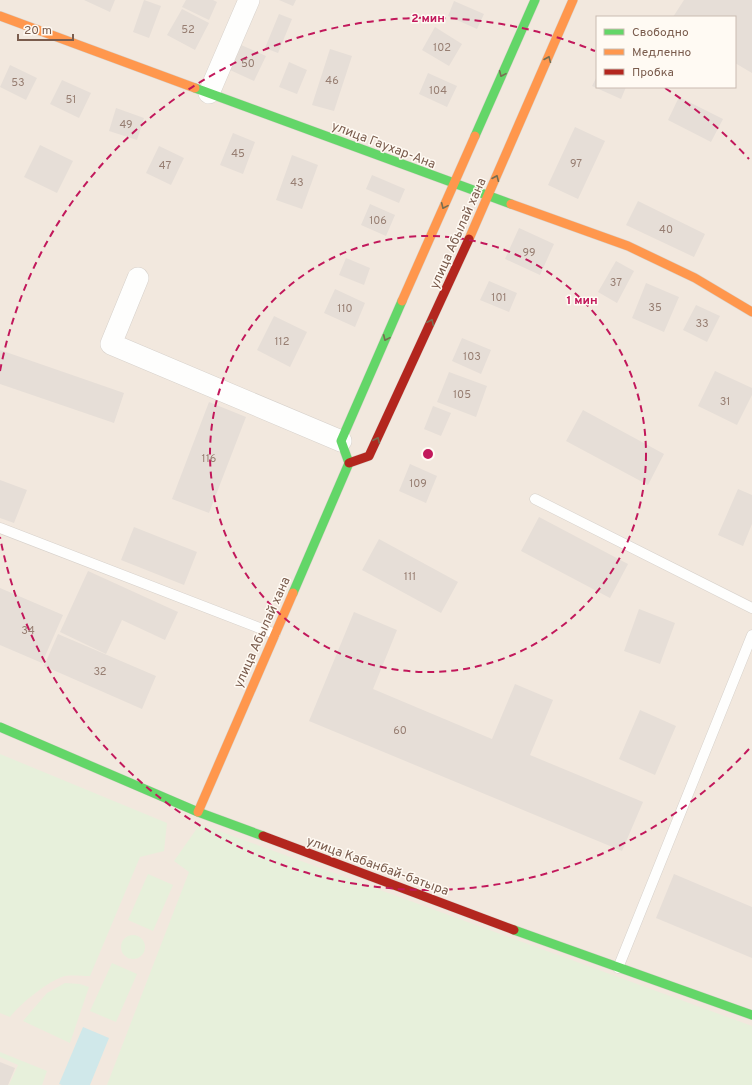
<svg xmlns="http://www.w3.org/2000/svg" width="752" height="1085" font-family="Overpass,sans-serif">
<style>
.residential{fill:#f2e8de;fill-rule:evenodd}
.green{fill:#e7f0db}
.water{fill:#d0e8ea}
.building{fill:#e6ded7}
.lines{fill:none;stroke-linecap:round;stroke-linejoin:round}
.lane-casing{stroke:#d7d1cb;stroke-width:11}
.street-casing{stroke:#d7d1cb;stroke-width:22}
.fast-casing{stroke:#d9d2cb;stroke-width:10}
.slow-casing{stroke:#d9d2cb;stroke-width:10}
.jam-casing{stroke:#d9d2cb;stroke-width:10}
.lane{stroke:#fefefd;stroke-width:10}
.street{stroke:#fefefd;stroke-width:21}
.fast{stroke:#63d668;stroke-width:9}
.slow{stroke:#ff974d;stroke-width:9}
.jam{stroke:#b3261e;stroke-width:9}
.oneway{stroke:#776e51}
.ring{fill:none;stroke:#c2185b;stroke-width:2;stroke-dasharray:7 5}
.labels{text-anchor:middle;stroke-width:3;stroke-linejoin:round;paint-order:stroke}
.number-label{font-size:11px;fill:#977e72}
.street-label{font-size:13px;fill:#7a5c4d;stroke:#fffaf3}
.centre{fill:#c2185b;stroke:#fffaf3;stroke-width:2}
.ring-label{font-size:12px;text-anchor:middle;font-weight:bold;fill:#c2185b;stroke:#fffaf3;stroke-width:3;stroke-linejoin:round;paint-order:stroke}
</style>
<rect width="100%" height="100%" fill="#f9f5f0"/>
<path class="residential" d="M0,0H752V1085H0ZM597,17H735V87H597Z"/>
<path class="green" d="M0,754L167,823L164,851L140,857L90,976C82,976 72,975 65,976C49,980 20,1004 10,1017L0,1013Z
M200,824L752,1026V1085H107L189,872L174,861Z
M148,874L173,885L153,931L128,920Z
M121 947a12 12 0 1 1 24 0a12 12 0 1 1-24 0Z
M112,963L137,974L116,1022L90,1011Z
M65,983L80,984L89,987L70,1043L23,1021L47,993Z
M0,1052L47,1071L42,1085H9L18,1065L0,1057Z"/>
<path class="water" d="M83,1027L109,1038L90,1085H62L59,1084Z"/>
<path class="building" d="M84,0H115L110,12Z
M144,0L161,6L149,38L133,32Z
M186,0H213L217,2L209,20L182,7Z
M279,0H296L293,6Z
M684,0H752V73L735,63V17H673Z
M454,1L484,14L477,29L448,16Z
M182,9L209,23L195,50L167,35Z
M279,14L292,19L278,53L265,48Z
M435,27L462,44L449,66L422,50Z
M241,45L266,56L254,81L230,70Z
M330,49L352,56L334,111L312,105Z
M289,62L307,70L297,94L279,87Z
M10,65L37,78L26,100L0,87Z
M428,73L457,86L447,107L419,94Z
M597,76V87H626L621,99L592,86Z
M62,80L91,93L79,118L50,104Z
M679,97L723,119L711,142L668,120Z
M116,108L144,118L137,140L109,131Z
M575,127L605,141L578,199L548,185Z
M233,133L255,142L243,174L220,165Z
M40,145L73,161L57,193L24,177Z
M159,146L184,158L171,185L146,173Z
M292,155L318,165L302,209L276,200Z
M372,175L405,189L399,203L366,189Z
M638,201L705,234L694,257L626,225Z
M370,204L395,215L386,236L361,225Z
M519,228L554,244L540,275L505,259Z
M346,258L370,268L364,285L339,275Z
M616,261L634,271L617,303L598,292Z
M489,281L517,293L509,312L480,300Z
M646,283L679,297L664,332L632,318Z
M335,289L365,303L355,327L324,313Z
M696,305L720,316L707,342L683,330Z
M274,316L307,332L290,367L257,350Z
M462,338L491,350L481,374L452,361Z
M0,350L124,393L114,423L0,384Z
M715,371L752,388V395L737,425L698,406Z
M449,372L487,386L476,417L437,402Z
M209,402L246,417L209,513L172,499Z
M433,406L451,413L441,436L424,429Z
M583,410L664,454L648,485L566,441Z
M410,464L437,476L426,503L399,491Z
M0,480L27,490L14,523L0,518Z
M738,489L752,495V524L743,546L718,535Z
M539,517L628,564L610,598L521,551Z
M134,527L197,552L184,585L121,560Z
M379,539L458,582L441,613L362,570Z
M88,571L178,612L165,640L122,620L106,654L60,632Z
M0,588L63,615L42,663L0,645Z
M639,609L675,623L660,664L624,651Z
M354,612L397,630L373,689L492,739L515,684L553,700L530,755L643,802L622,851L309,721Z
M58,634L156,676L142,709L44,666Z
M640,710L676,726L655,775L619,759Z
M674,874L752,907V958L656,918Z
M0,1062L15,1068L8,1085H0Z"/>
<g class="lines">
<defs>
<path id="lane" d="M535,499L752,608
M0,528L275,634
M618,968L752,635"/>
<path id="street" d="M209,93L249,0
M138,278L111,344L341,441"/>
<path id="fast" d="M195,88L511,204
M475,136L535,0
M293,593L349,463L341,441L402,301
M0,727L198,812L263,836
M514,930L752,1015"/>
<path id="slow" d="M0,16L195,88
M511,204L628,246L695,278L752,312
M469,239L573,0
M402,301L475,136
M198,812L293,593"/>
<path id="jam" d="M349,463L369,456L469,239
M263,836L514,930"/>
</defs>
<use href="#lane" class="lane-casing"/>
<use href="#street" class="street-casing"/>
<use href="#fast" class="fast-casing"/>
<use href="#slow" class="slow-casing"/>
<use href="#jam" class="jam-casing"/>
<use href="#lane" class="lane"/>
<use href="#street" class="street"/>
<use href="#fast" class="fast"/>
<use href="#slow" class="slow"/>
<use href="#jam" class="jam"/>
</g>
<defs><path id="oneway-chevron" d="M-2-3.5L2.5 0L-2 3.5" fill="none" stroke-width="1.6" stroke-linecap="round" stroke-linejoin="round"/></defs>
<g class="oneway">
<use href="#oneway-chevron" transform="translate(548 59) rotate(-67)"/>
<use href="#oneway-chevron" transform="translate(502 74) rotate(114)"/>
<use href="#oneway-chevron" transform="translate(496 178) rotate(-67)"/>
<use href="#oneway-chevron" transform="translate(444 206) rotate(114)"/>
<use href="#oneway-chevron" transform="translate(431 322) rotate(-65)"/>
<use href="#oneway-chevron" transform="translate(386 338) rotate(114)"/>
<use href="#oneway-chevron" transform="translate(377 440) rotate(-65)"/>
</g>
<g class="ring">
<circle cx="428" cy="454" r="218"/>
<path d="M749 749A436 436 0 0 1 0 537M0 371A436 436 0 0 1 595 51M665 88A436 436 0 0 1 749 159"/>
</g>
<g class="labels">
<g class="number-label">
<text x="188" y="33">52</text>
<text x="442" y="51">102</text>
<text x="248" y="67">50</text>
<text x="332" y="84">46</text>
<text x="18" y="86">53</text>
<text x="438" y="94">104</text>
<text x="71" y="103">51</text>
<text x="126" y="128">49</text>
<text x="238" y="157">45</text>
<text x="576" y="167">97</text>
<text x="165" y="169">47</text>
<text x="297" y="186">43</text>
<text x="378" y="224">106</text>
<text x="666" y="233">40</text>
<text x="529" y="256">99</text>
<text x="616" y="286">37</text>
<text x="499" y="301">101</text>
<text x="655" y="311">35</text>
<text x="345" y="312">110</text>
<text x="702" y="327">33</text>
<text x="282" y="345">112</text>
<text x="472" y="360">103</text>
<text x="462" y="398">105</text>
<text x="725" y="405">31</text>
<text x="209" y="462">116</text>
<text x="418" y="487">109</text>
<text x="410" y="580">111</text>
<text x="28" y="634">34</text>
<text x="100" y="675">32</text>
<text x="400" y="734">60</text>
</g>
<g class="street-label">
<text transform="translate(384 144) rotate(21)" y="5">улица Гаухар-Ана</text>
<text transform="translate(457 233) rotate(-66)" y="5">улица Абылай хана</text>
<text transform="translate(261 632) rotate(-66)" y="5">улица Абылай хана</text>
<text transform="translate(378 865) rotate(20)" y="5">улица Кабанбай-батыра</text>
</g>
</g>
<circle cx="428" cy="454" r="6" class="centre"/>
<g class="ring-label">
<text x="428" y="22">2 мин</text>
<text x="582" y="304">1 мин</text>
</g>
<rect x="596" y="16" width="140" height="72" fill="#fffaf3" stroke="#cabbb1"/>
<rect x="604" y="29" width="20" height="6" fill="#63d668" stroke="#cabbb1"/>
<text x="632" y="36" font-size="12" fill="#7a5c4d">Свободно</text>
<rect x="604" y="49" width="20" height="6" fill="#ff974d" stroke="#cabbb1"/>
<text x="632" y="56" font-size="12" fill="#7a5c4d">Медленно</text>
<rect x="604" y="69" width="20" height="6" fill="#b3261e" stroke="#cabbb1"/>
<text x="632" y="76" font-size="12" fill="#7a5c4d">Пробка</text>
<path d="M18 34v6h55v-6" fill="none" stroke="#7a5c4d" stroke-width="2"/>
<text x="24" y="34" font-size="12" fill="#7a5c4d" stroke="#fffaf3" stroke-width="3" paint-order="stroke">20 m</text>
</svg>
